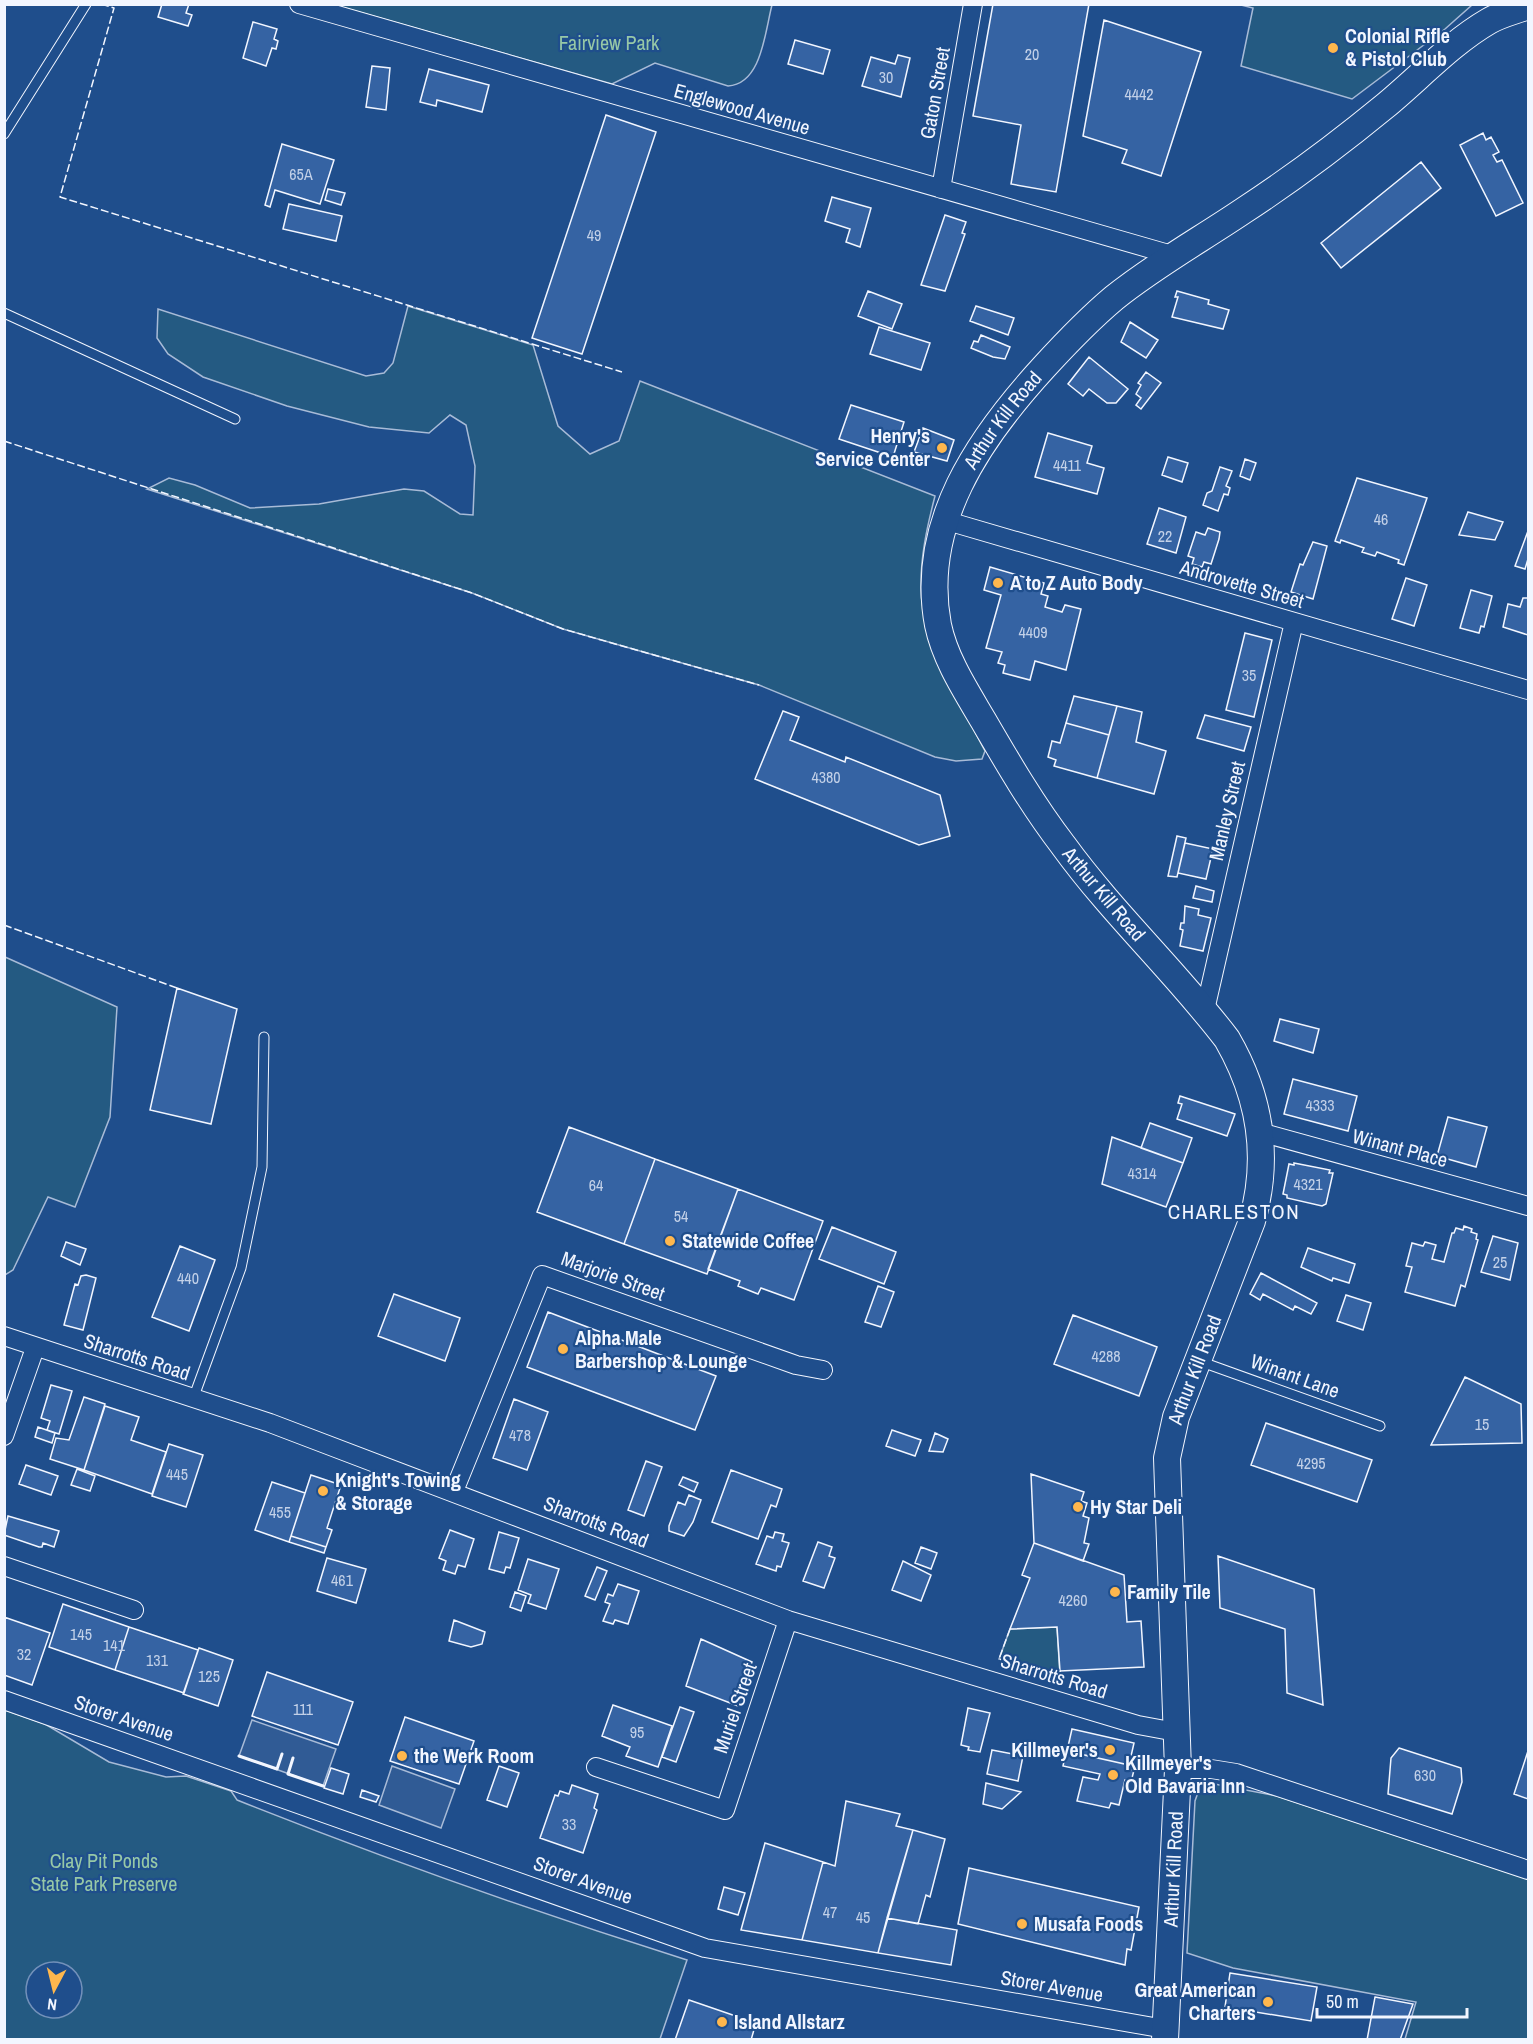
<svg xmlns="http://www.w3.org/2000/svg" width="1533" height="2044" font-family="'Archivo Narrow',sans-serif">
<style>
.green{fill:#245a82;stroke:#a8bbd7;stroke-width:1.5;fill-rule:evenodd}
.parking{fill:#305b95;stroke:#a8bbd7;stroke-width:1.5}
.building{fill:#3563a3;stroke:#f2f6ff;stroke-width:1.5}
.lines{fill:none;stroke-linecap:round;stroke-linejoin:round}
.lane-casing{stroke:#f2f6ff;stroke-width:11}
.street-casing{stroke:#f2f6ff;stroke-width:20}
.secondary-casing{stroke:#f2f6ff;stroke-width:28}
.lane{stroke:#1f4e8c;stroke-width:9}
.street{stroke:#1f4e8c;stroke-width:18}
.secondary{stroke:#1f4e8c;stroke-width:26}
.fence{stroke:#f2f6ff;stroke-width:1.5;stroke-dasharray:8 3;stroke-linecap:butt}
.wall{stroke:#f2f6ff;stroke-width:3}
.poi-dot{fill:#ffb74d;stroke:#1f4e8c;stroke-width:2}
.labels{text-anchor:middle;stroke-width:4.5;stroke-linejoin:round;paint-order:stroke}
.number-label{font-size:16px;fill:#c3d1e8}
.poi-label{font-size:20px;font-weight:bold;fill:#f2f6ff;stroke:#1f4e8c;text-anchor:start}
.park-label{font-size:20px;fill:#97c8a6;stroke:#1f4e8c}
.street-label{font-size:20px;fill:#f2f6ff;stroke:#1f4e8c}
.neighbourhood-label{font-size:21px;letter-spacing:1.5px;fill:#f2f6ff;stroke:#1f4e8c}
</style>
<rect width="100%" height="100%" fill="#1f4e8c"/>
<path class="green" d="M334,5L772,4V5C765,31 762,84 728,86L655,63L612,84Z
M1241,5H1472L1445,29L1352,99L1241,66L1253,8Z
M408,306L533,345L558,426L590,454L619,441L640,381L935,496C927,527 920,558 921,591C922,636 964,710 985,751L982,759L956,761L935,757L759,685L563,629L472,593L147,489L169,478L195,485L250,508L319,504L404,489L424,491L460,514L473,515L475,466L466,425L450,415L429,433L369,427L287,406L203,377L168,354L157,338L158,309L366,376L384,373L393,363Z
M5,957L117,1007L110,1117L75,1207L48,1197L13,1270L5,1275Z
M1057,1627L1060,1676L999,1659L1010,1629Z
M5,1710L45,1724L109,1762L166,1777L186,1776L231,1791L237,1800C385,1859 535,1912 687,1960L660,2039H5ZM36,1972H72V2008H36Z
M1209,1783L1277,1796L1528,1879V2039H1405L1416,2002L1233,1968L1187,1953L1195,1801L1200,1787Z"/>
<path class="parking" d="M252,1720L336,1749L323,1786L239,1756Z
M392,1766L455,1789L441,1828L379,1805Z"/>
<path class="building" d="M162,4H189L186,13L192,15L188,26L158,17Z
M993,4H1089L1056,192L1011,184L1021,125L973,116Z
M1104,20L1201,52L1161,176L1122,163L1127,150L1083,136Z
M253,22L277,29L274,39L278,41L276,49L272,48L266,66L243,58Z
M795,40L830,50L823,74L788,64Z
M898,55L910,58L901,97L862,86L871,57L895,64Z
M372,66L390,68L386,110L366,107Z
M429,69L489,85L482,112L437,100L436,106L420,102Z
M606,115L656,132L582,354L532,338Z
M1483,133L1486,140L1491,137L1499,152L1493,155L1497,162L1502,160L1523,203L1496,216L1460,145Z
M282,144L334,160L320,204L275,190L270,207L265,205Z
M1421,162L1441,188L1341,268L1321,243Z
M328,189L345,193L341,205L325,200Z
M832,197L871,208L860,247L846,242L850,229L825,221Z
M289,204L342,216L336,241L283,229Z
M945,215L966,222L962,233L965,234L945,291L921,285Z
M868,291L902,304L892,329L858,316Z
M1177,291L1209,300L1208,304L1229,310L1223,329L1172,317L1178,297H1175Z
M976,306L1014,318L1008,335L970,321Z
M1130,322L1158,340L1146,358L1121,342Z
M879,327L930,343L921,370L870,354Z
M981,335L1010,347L1005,359L993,357L971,348L974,341L978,342Z
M1089,357L1128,389L1116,403H1107L1089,389L1083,396L1068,384Z
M1146,372L1161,383L1141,409L1136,405L1141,398L1136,394L1141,385L1138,383Z
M851,405L904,422L893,457L839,439Z
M923,428L954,440L947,461L914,452Z
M1048,433L1092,446L1087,463L1104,468L1097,494L1035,477Z
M1168,457L1188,463L1182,482L1162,475Z
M1245,459L1256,463L1250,480L1240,476Z
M1220,467L1232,471L1226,486L1230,488L1228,495L1224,494L1218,511L1203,505L1207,493L1212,491Z
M1357,478L1427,498L1404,565L1398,563L1399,560L1377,552L1375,556L1362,552L1364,548L1341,540L1340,543L1335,541Z
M1159,508L1186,517L1176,553L1147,544Z
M1468,512L1503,522L1495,540L1459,535Z
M1208,528L1220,532L1219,539L1211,564L1204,562L1202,567L1192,564L1194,558L1188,556L1196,532L1205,535Z
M1528,531V559L1525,569L1515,566Z
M1313,542L1327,546L1313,599L1291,592L1300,564L1303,565Z
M990,567L1044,583L1041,594L1048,596L1045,607L1062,612L1065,605L1081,609L1066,670L1035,661L1030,680L1003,673L1005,665L998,663L1002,652L986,648L1001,595L984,590Z
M1406,578L1427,585L1414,626L1392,619Z
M1471,590L1492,596L1484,627L1481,626L1479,633L1460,628Z
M1523,598H1528V635L1503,627L1508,604L1520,607Z
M1245,633L1272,640L1254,717L1226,710Z
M1074,696L1117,706L1109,735L1066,723Z
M1117,706L1142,712L1136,742L1166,751L1154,794L1097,778Z
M783,711L799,717L790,740L845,762L846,757L940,795L950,836L919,845L755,779Z
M1205,715L1251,727L1244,751L1197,738Z
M1066,723L1109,735L1097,778L1054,766L1056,760L1048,757L1052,741L1060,743Z
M1177,836L1186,838L1177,877L1168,876Z
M1185,843L1213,849L1206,879L1178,873Z
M1196,886L1214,891L1212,902L1193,898Z
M1185,906L1199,909L1198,915L1211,918L1203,951L1180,946L1183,930L1180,929L1181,923H1184Z
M177,988L237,1009L211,1124L150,1110Z
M1280,1019L1319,1029L1313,1053L1274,1041Z
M1293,1079L1357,1096L1348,1131L1284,1114Z
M1180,1096L1235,1114L1227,1136L1177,1119L1182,1104L1178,1103Z
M1448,1117L1487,1127L1476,1167L1437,1156Z
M1150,1123L1192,1138L1183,1163L1141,1148Z
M569,1127L655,1159L624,1244L537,1212Z
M1112,1137L1183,1163L1166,1207L1102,1184Z
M655,1159L738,1189L707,1274L624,1244Z
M1294,1163L1330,1170L1329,1173H1333L1326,1204L1322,1206L1287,1198V1195L1283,1194L1289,1164L1294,1165Z
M738,1189L823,1221L794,1300L761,1288L758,1294L738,1286L740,1281L708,1269Z
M1464,1226L1472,1229L1471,1232L1477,1234L1476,1239L1478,1240L1465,1287L1461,1285L1455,1306L1405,1292L1412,1267L1406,1266L1412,1243L1423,1246L1425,1242L1436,1245L1432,1259L1444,1262L1452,1233H1454L1456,1228L1463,1230Z
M832,1227L896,1252L884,1284L819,1259Z
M1493,1236L1518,1243L1510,1280L1481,1272Z
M66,1242L86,1249L80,1265L61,1256Z
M180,1246L215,1260L189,1331L152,1317Z
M1308,1248L1355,1264L1349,1283L1333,1278L1332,1281L1301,1267Z
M1261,1273L1317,1303L1311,1314L1295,1306L1293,1310L1263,1294L1260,1300L1250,1294Z
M86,1275L96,1278L83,1330L64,1325L75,1284L78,1285L81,1276Z
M878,1286L894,1292L881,1327L865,1322Z
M394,1294L460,1318L445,1361L378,1336Z
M1346,1295L1371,1303L1363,1330L1337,1321Z
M548,1312L716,1376L695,1430L527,1367Z
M1073,1315L1157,1347L1139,1396L1054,1364Z
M1465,1377L1521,1404L1522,1443L1431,1445Z
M51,1385L72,1391L59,1434L47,1430L50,1421L41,1418Z
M84,1397L105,1404L84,1470L50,1459L56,1438L69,1440Z
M514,1399L548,1412L527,1470L493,1458Z
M105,1406L139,1417L131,1440L166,1452L152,1494L84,1470Z
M1266,1423L1372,1460L1357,1502L1251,1465Z
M38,1427L55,1433L52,1443L35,1437Z
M892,1430L921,1440L915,1456L886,1446Z
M935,1433L948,1439L943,1452L929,1451Z
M169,1444L203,1455L186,1507L152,1496Z
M646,1461L662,1467L644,1516L628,1510Z
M26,1465L58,1476L51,1495L19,1484Z
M77,1469L95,1476L90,1491L71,1485Z
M731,1470L782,1489L776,1507L771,1505L758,1539L712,1522Z
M1031,1474L1084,1492L1081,1501L1087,1503L1083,1516L1089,1518L1084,1543L1089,1544L1083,1561L1034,1543Z
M311,1475L341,1485L327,1528L332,1530L326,1547L291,1536Z
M683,1477L698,1483L694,1492L679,1485Z
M272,1482L305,1493L289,1542L255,1530Z
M689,1495L701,1500L693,1522L684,1536L669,1531V1526L678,1502L685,1505Z
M8,1516L59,1531L54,1547L43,1543L42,1547H39L4,1535Z
M450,1530L474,1539L465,1567L458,1565L455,1574L443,1570L446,1561L439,1558Z
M499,1532L519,1538L510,1568L506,1567L504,1573L489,1569Z
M775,1532L784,1534L782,1541L789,1543L781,1567L777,1566L776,1571L756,1564L767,1536L773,1538Z
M291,1536L326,1547L324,1553L289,1542Z
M818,1542L832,1547L829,1556L835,1558L824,1588L803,1581Z
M1034,1543L1124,1575L1127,1622L1141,1621L1144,1667L1060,1671L1057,1627L1010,1629L1030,1578L1022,1575Z
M921,1547L937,1553L931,1569L915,1563Z
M1218,1556L1314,1589L1323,1705L1287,1693L1285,1629L1220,1608Z
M327,1558L366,1569L356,1603L317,1591Z
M528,1559L559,1569L546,1609L528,1603L531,1595L518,1590Z
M903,1561L931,1575L921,1601L892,1590Z
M597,1567L607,1571L595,1600L585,1596Z
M618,1584L639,1591L628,1624L615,1620L613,1624L603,1621L610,1604L605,1602L608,1594L613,1596Z
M515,1592L526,1596L521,1611L510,1607Z
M63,1604L129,1627L115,1670L49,1647Z
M4,1617L50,1633L32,1685L4,1675Z
M454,1620L485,1632L482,1644L471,1647L449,1641Z
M129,1627L198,1650L184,1693L115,1670Z
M701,1639L752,1662L738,1706L686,1686Z
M199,1648L233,1660L218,1706L183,1694Z
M267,1672L353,1702L338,1745L252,1716Z
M613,1705L672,1726L658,1767L626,1756L630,1747L602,1736Z
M680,1707L694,1712L676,1762L662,1757Z
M968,1708L990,1713L980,1752L968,1750L969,1747L961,1745Z
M405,1717L474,1741L459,1784L390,1761Z
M1072,1729L1134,1743L1129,1765L1067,1751Z
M1399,1748L1461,1768L1462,1782L1452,1814L1388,1794L1391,1758Z
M992,1750L1023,1756L1018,1781L987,1774Z
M1066,1751L1129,1765L1128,1769L1134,1770L1131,1782L1125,1780L1119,1805L1111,1803L1109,1808L1077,1801L1083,1777L1098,1780L1100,1774L1063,1766Z
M1528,1751V1799L1514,1794Z
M499,1766L519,1773L507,1807L487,1800Z
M331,1768L349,1774L343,1794L324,1788Z
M986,1783L1021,1792L1002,1809L983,1804Z
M572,1785L598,1794L594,1808L597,1810L583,1853L540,1838L555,1795L558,1796L560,1791L569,1794Z
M362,1790L379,1796L376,1802L360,1797Z
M846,1801L900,1814L896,1826L913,1830L878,1953L802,1940L823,1862L835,1866Z
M913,1830L945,1839L930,1897L926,1895L918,1924L887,1918Z
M765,1843L823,1862L802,1940L741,1930Z
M969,1868L1139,1907L1131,1950L1127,1949L1125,1965L958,1924Z
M724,1887L745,1893L738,1915L718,1909Z
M887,1918L957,1930L951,1965L878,1953Z
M1230,1973L1317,1987L1311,2021L1225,2007Z
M1375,1997L1413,2004L1400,2040H1367Z
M689,2000L756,2023L751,2040H675Z"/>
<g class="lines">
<defs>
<path id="lane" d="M4,134L86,4
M4,313L235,419
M1199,1361L1380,1426
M193,1399L241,1268L262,1167L264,1037"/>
<path id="street" d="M299,4L1172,255
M941,189L973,4
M944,520L1528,690
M1205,1010L1294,622
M1260,1132L1528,1206
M4,1336L270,1423L788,1620L1138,1725L1176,1732
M4,1436L35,1348
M454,1491L542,1275L796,1365L823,1370
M4,1566L134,1610
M4,1700L705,1948L1165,2029
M596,1767L725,1810L788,1620
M1178,1769H1211L1236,1773L1528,1870"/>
<g id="secondary">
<path id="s1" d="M1165,2040L1178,1769L1167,1458L1176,1417L1252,1221C1270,1157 1260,1096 1227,1039C1176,972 1113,914 1063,845C1033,806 1008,763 983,720C966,691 945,659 938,625C919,524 979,438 1044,367C1066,343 1089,319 1114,298C1155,265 1200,240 1243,211C1292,179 1340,143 1385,106C1419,78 1451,43 1489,21C1501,14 1515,11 1528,6"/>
</g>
</defs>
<use href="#lane" class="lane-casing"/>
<use href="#street" class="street-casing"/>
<use href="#secondary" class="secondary-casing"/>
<use href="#lane" class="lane"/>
<use href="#street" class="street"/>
<use href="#secondary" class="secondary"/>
<path class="fence" d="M101,4L114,8L60,197L622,372
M4,441L472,593L563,629L759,685
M4,925L177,988
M1010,1629L999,1659L1060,1676V1671"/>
<path class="wall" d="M239,1756L277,1769L282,1754
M293,1758L288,1774L323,1786"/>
</g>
<g class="poi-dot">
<circle cx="1333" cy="48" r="6"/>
<circle cx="942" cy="448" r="6"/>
<circle cx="998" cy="583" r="6"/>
<circle cx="670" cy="1241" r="6"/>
<circle cx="563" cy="1349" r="6"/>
<circle cx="323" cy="1491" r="6"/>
<circle cx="1078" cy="1507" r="6"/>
<circle cx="1115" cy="1592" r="6"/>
<circle cx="1110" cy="1750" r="6"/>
<circle cx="402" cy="1756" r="6"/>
<circle cx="1113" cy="1775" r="6"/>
<circle cx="1022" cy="1924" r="6"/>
<circle cx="1268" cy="2002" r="6"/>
<circle cx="722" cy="2022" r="6"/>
</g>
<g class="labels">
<g class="number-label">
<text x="1032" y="60">20</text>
<text x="886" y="83">30</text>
<text x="1139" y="100">4442</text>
<text x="301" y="180">65A</text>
<text x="594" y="241">49</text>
<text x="1067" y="471">4411</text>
<text x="1381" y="525">46</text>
<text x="1165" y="542">22</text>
<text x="1033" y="638">4409</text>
<text x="1249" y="681">35</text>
<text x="826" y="783">4380</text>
<text x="1320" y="1111">4333</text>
<text x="1142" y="1179">4314</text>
<text x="1308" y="1190">4321</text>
<text x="596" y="1191">64</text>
<text x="681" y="1222">54</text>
<text x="1500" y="1268">25</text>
<text x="188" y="1284">440</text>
<text x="1106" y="1362">4288</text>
<text x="1482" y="1430">15</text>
<text x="520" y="1441">478</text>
<text x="1311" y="1469">4295</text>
<text x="177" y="1480">445</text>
<text x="280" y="1518">455</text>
<text x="342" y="1586">461</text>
<text x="1073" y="1606">4260</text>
<text x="81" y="1640">145</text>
<text x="114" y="1651">141</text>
<text x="24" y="1660">32</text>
<text x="157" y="1666">131</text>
<text x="209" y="1682">125</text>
<text x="303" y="1715">111</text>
<text x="637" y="1738">95</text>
<text x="1425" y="1781">630</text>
<text x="569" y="1830">33</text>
<text x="830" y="1918">47</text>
<text x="863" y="1923">45</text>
</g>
<g class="poi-label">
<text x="1345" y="43">Colonial Rifle<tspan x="1345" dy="23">&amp; Pistol Club</tspan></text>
<text x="930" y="443" text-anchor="end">Henry's<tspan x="930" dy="23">Service Center</tspan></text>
<text x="1010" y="590">A to Z Auto Body</text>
<text x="682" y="1248">Statewide Coffee</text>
<text x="575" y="1345">Alpha Male<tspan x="575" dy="23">Barbershop &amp; Lounge</tspan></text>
<text x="335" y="1487">Knight's Towing<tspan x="335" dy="23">&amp; Storage</tspan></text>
<text x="1090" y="1514">Hy Star Deli</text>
<text x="1127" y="1599">Family Tile</text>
<text x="1098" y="1757" text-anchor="end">Killmeyer's</text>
<text x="414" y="1763">the Werk Room</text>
<text x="1125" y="1770">Killmeyer's<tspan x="1125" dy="23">Old Bavaria Inn</tspan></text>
<text x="1034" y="1931">Musafa Foods</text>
<text x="1256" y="1997" text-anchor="end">Great American<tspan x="1256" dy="23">Charters</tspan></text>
<text x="734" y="2029">Island Allstarz</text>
</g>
<g class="park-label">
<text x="609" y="50">Fairview Park</text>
<text x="104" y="1868">Clay Pit Ponds<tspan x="104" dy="23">State Park Preserve</tspan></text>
</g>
<g class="street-label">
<text transform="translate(935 93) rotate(-80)" y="7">Gaton Street</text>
<text transform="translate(742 109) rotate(16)" y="7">Englewood Avenue</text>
<text dy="7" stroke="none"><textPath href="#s1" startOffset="1754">Arthur Kill Road</textPath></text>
<text transform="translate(1242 584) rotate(16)" y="7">Androvette Street</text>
<text transform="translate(1227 811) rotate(-77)" y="7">Manley Street</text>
<text transform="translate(1104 894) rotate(50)" y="7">Arthur Kill Road</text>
<text transform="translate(1400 1148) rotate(15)" y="7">Winant Place</text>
<text transform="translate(613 1276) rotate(20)" y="7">Marjorie Street</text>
<text transform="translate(137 1357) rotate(18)" y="7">Sharrotts Road</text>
<text dy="7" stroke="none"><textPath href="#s1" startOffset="675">Arthur Kill Road</textPath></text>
<text transform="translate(1295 1376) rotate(20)" y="7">Winant Lane</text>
<text transform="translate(596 1522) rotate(21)" y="7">Sharrotts Road</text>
<text transform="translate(1054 1676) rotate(17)" y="7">Sharrotts Road</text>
<text transform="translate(735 1708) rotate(-71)" y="7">Muriel Street</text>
<text transform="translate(124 1718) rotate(19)" y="7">Storer Avenue</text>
<text dy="7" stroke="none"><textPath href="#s1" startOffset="171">Arthur Kill Road</textPath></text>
<text transform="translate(583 1880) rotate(20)" y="7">Storer Avenue</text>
<text transform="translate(1052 1986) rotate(10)" y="7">Storer Avenue</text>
</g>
<g class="neighbourhood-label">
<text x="1234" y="1219">CHARLESTON</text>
</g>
</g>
<rect width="1533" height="2044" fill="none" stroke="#f2f6ff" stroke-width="12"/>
<g transform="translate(54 1990) rotate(187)"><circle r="28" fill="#1f4e8c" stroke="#7391ba" stroke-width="1.5"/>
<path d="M0-4.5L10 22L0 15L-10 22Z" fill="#ffb74d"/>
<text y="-9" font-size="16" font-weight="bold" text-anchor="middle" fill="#f2f6ff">N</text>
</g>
<path d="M1317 2008v9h150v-9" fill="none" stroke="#f2f6ff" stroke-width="3"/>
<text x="1326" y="2008" font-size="18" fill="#f2f6ff" stroke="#1f4e8c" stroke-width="4.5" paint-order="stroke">50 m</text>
</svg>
